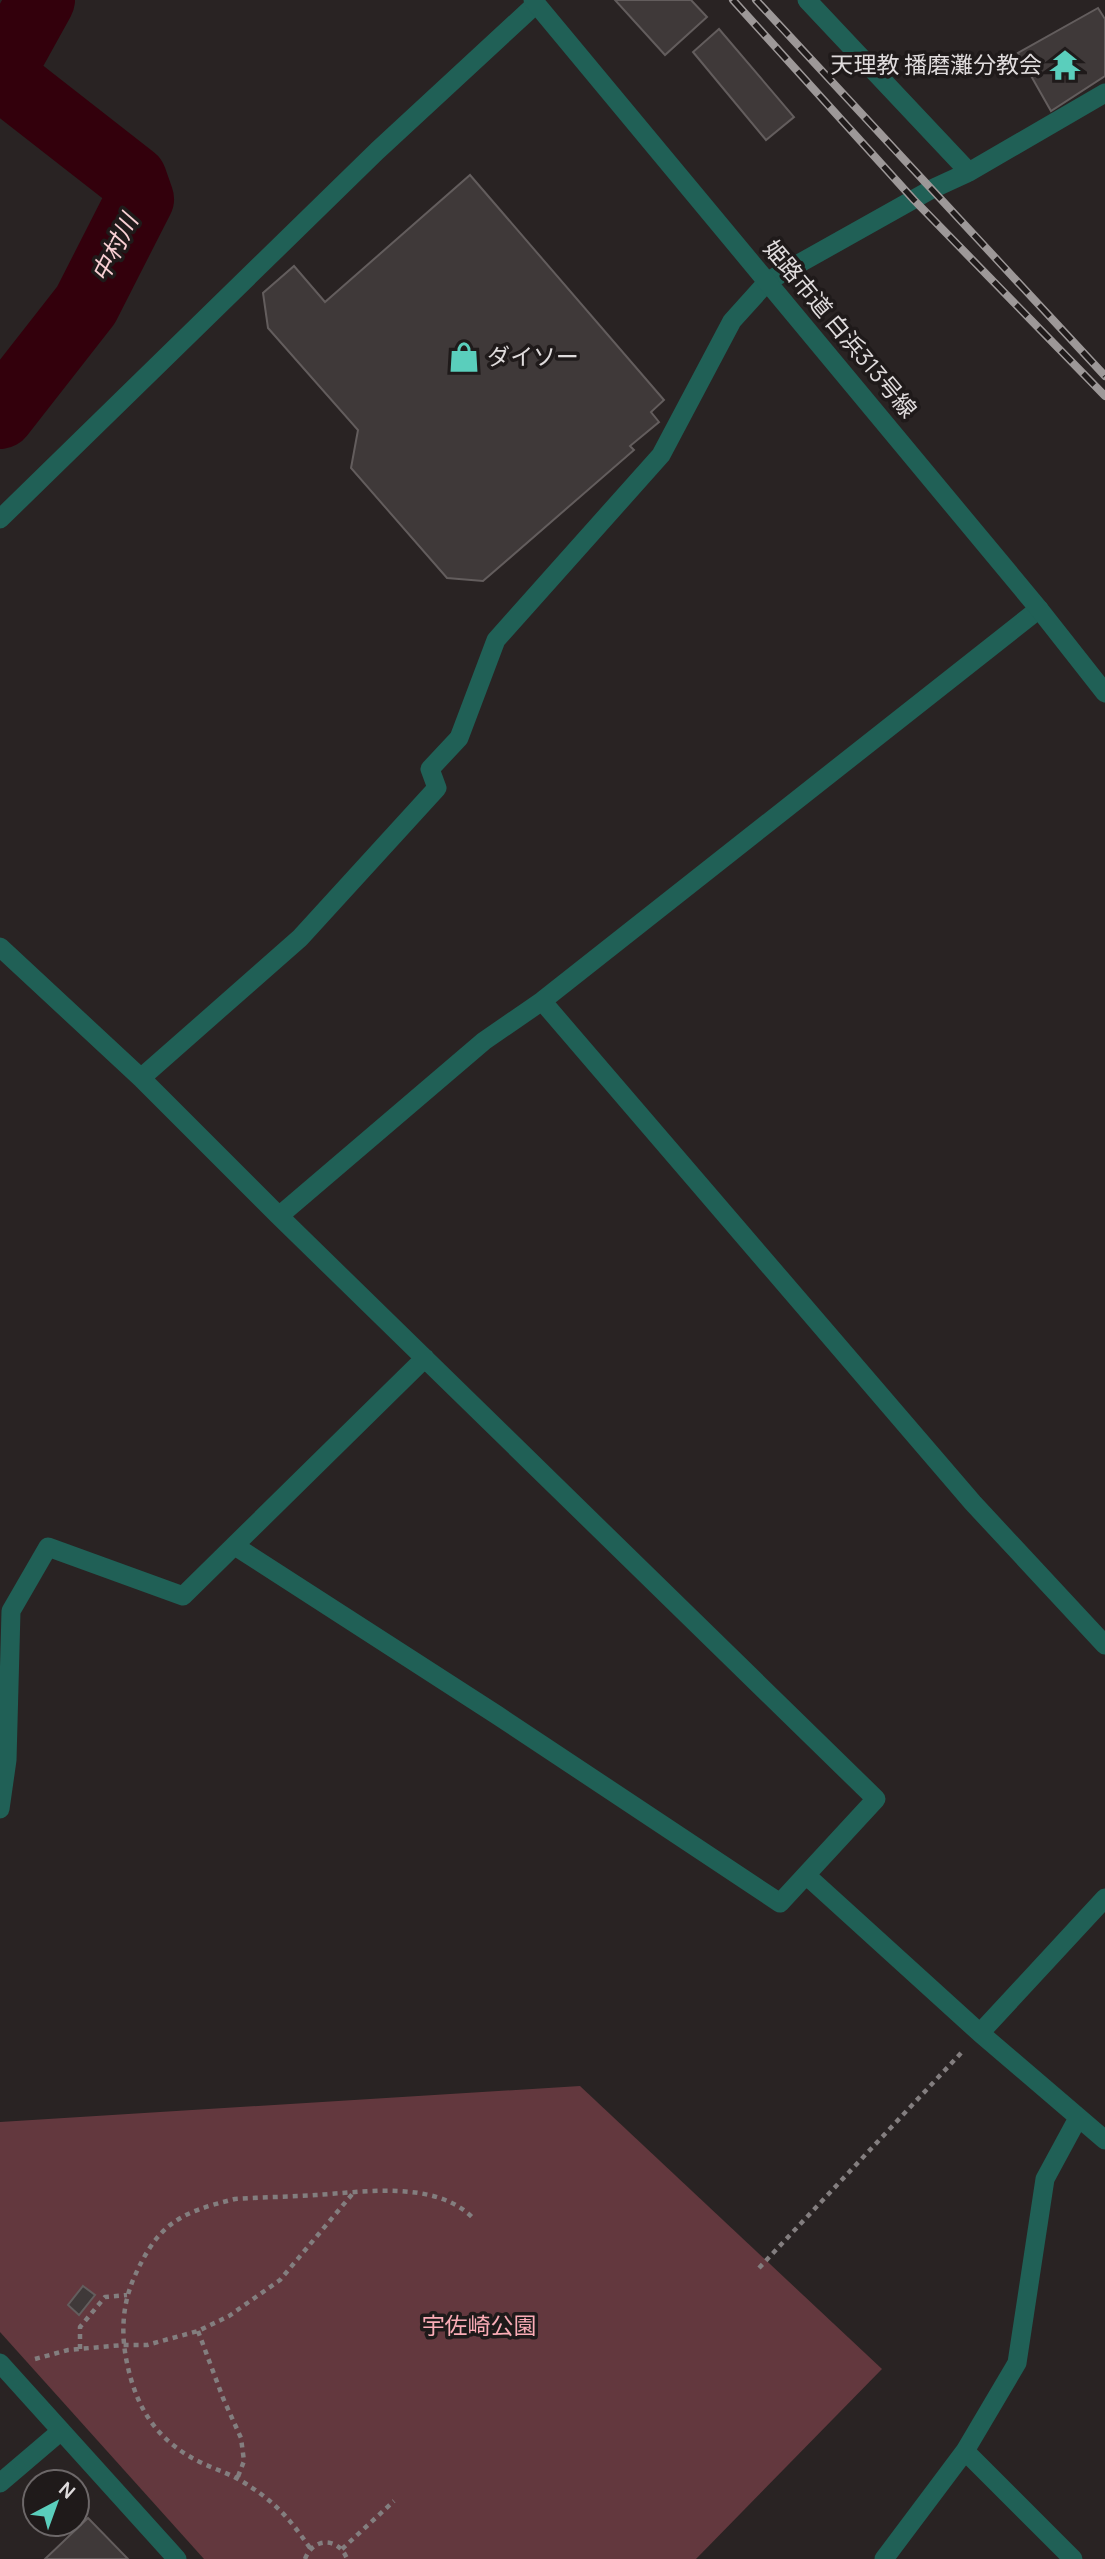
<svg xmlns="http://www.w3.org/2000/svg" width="1105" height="2559" font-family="Manrope,'Noto Sans JP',sans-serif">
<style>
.green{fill:#63383e}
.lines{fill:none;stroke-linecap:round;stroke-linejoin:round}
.river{stroke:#33000c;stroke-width:68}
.building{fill:#3f3939;stroke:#635d5d;stroke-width:2}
.path{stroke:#837e7f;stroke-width:4.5;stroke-dasharray:5 5;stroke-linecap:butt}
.minor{stroke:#206056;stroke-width:19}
.tertiary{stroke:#206056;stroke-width:19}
.rail-casing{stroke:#9d9898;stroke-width:8}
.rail{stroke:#1f1a1a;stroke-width:5;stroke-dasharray:16;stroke-linecap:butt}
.labels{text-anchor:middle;stroke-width:7;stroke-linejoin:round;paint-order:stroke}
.poi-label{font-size:23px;fill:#dfdbdc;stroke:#1f1a1a;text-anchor:end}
.street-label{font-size:23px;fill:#dfdbdc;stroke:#1f1a1a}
.park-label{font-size:23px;fill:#faacb6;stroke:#1f1a1a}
.water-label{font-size:24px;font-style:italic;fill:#f9d0d4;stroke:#1f1a1a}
</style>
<rect width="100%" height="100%" fill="#292323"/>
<path class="green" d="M580,2086L882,2369L696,2559H204L0,2332V2122Z"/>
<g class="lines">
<path class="river" d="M0,74L41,0
M0,75L133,179L140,199L86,305L0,415"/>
</g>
<path class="building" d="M615,0H691L707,17L665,55Z
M1098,8L1105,19V76L1051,111L1018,53Z
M719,29L794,117L766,140L693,52Z
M470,175L664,400L651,412L659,422L630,446L634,450L483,581L447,578L351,468L358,430L268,328L263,293L294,266L325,302Z
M83,2286L95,2295L79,2315L68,2305Z
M88,2518L128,2559H45Z"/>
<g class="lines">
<path class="path" d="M759,2268L962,2052
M198,2331L223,2398L241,2438L244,2461L237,2479
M80,2349V2327L105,2297L127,2295
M35,2359L68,2350L123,2345H147L198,2331L229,2316L280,2280L354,2192
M310,2548C288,2516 272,2499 238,2479C227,2473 215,2469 204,2464C159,2443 137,2411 127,2363C121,2335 122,2307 133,2280C157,2225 177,2213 235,2199C262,2197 289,2197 316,2195C364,2192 434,2180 472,2217
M342,2549L394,2501
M305,2559C313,2537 339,2537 347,2559"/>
<path class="minor" d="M807,0L969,172
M0,519L377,151L536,4
M0,947L141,1078L279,1216L876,1799L780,1903L497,1715L235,1546
M542,1001L973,1503L1105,1645
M141,1078L300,938L437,788L430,769L459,738L496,640L661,455L732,321L768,281L932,189L969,172L1105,93
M279,1216L484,1041L542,1001L1039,609
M0,1809L7,1760L11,1611L48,1547L183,1596L425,1358
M806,1875L980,2033L1105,2140
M980,2033L1105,1898
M0,2363L177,2559
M965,2451L1073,2559
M0,2483L61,2431
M884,2559L965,2451L1017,2363L1045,2179L1078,2118"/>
<path class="tertiary" d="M533,0L1039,609L1105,693"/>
<defs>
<path id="rail" d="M733,0L914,200L1105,396
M756,0L1105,376"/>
</defs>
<use href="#rail" class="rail-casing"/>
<use href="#rail" class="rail"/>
</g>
<defs>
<symbol id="temple-bare" viewBox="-9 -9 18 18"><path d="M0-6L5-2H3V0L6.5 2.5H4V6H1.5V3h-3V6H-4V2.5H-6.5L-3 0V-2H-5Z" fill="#5acebc" stroke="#1f1a1a" stroke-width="2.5" paint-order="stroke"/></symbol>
<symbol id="shop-bare" viewBox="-9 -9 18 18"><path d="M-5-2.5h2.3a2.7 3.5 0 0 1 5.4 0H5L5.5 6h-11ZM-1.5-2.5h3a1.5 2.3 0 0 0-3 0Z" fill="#5acebc" stroke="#1f1a1a" stroke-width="2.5" paint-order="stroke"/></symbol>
</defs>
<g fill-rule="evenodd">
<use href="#temple-bare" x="1043" y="43" width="44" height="44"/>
<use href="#shop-bare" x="442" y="335" width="44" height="44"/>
</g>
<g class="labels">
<g class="poi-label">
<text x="1042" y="73">天理教 播磨灘分教会</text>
<text x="487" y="365" text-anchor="start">ダイソー</text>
</g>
<g class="street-label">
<text transform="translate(840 329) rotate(50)" y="8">姫路市道 白浜313号線</text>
</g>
<g class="park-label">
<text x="479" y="2334">宇佐崎公園</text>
</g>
<g class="water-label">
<text transform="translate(115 248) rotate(-63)" y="8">中村川</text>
</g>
</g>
<g transform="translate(56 2503) rotate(41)"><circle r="33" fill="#1f1a1a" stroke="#6c6768" stroke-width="2"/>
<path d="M0-5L12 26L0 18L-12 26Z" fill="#5acebc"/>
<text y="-10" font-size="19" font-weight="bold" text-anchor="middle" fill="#dfdbdc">N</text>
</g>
</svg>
